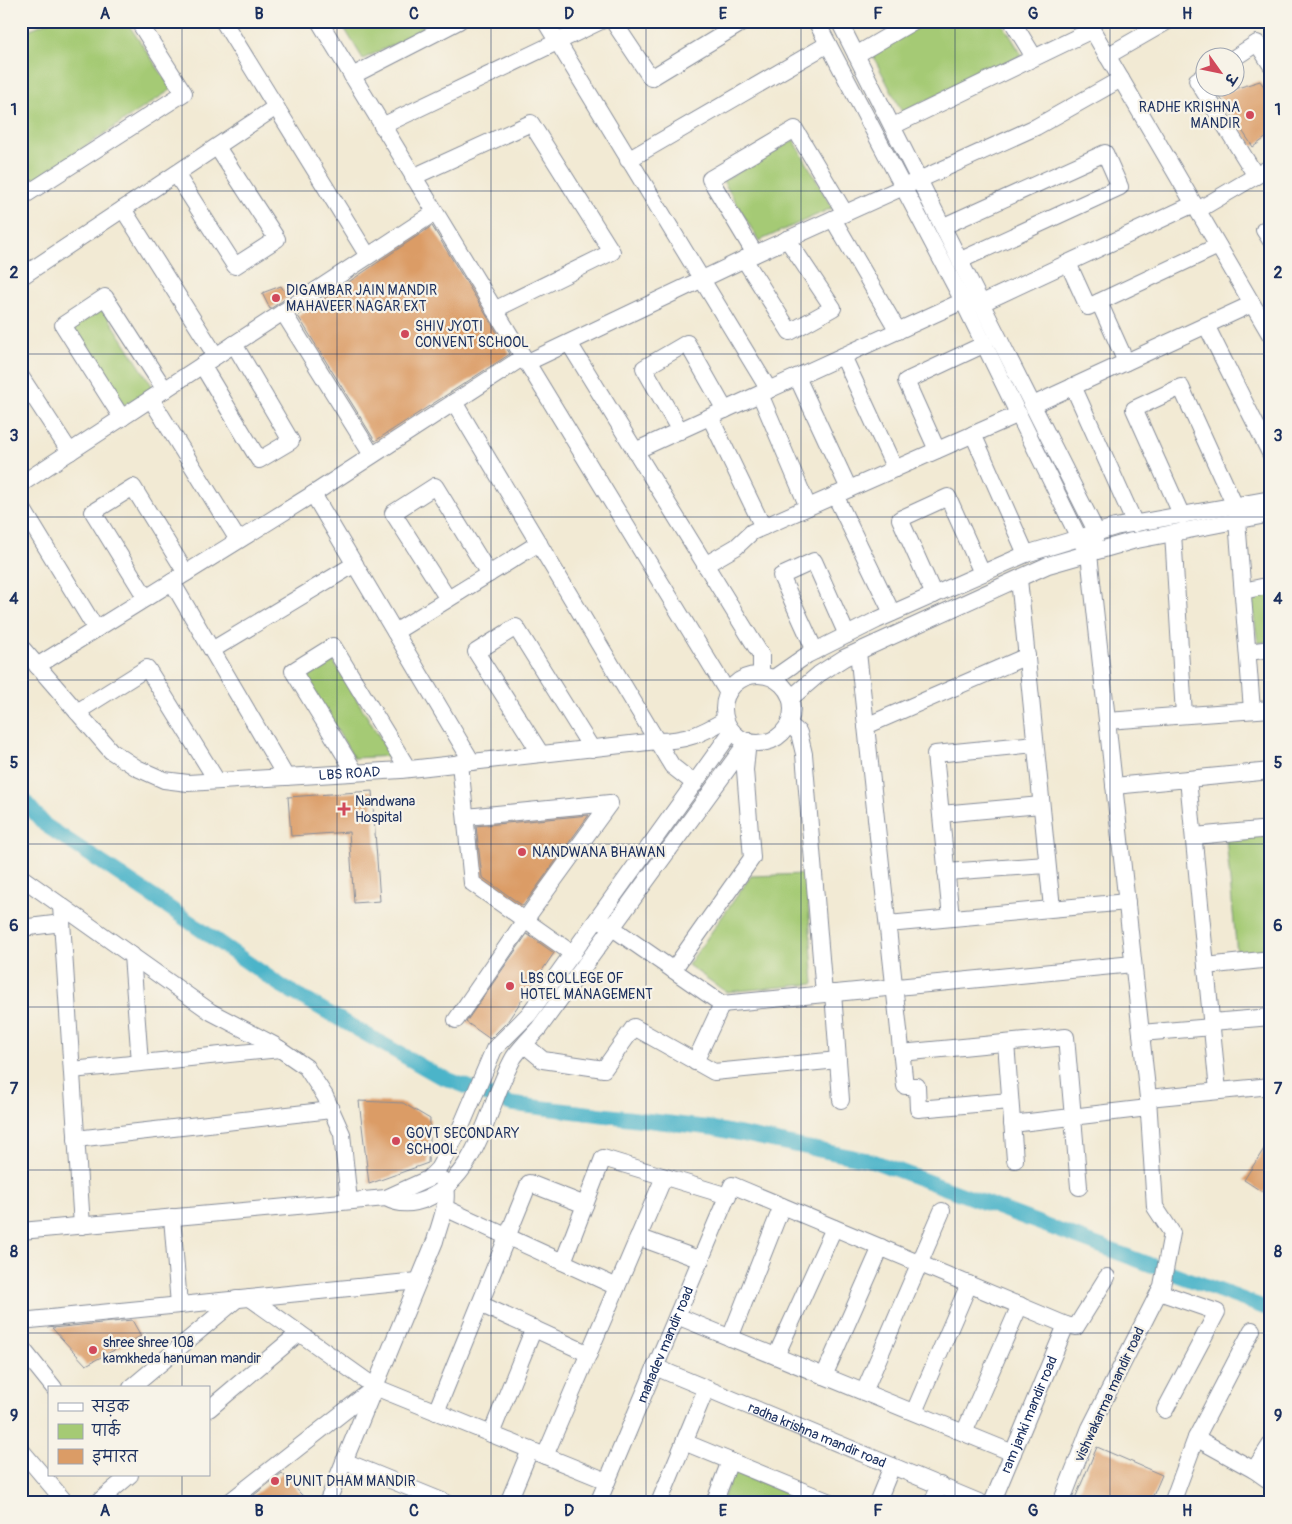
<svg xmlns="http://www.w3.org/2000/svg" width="1292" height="1524" font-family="Pangolin,'Playpen Sans Deva',sans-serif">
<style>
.green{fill:#a5ca74;stroke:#607c69}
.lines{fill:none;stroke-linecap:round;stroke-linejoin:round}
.canal{stroke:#4bb4c9;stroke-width:15}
.building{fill:#db9c66}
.minor-casing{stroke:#868c99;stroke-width:18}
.minor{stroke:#fff;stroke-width:16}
.grid{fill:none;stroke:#1b2f5e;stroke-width:1;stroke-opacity:0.55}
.poi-dot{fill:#d1495b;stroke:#f7f3e8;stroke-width:2}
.labels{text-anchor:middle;stroke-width:4.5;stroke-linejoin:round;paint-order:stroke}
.poi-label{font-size:14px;fill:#1b2f5e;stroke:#f7f3e8;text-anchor:start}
.street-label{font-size:14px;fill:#1b2f5e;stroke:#f7f3e8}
.neatline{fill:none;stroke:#1b2f5e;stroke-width:2}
.grid-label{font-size:16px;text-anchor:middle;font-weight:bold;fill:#1b2f5e}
</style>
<rect width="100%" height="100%" fill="#f7f3e8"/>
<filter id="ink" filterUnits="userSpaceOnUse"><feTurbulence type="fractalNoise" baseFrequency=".02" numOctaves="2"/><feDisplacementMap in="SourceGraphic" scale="10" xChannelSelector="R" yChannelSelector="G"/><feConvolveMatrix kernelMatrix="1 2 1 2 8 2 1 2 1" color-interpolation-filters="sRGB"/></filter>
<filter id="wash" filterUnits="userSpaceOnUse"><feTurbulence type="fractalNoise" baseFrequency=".0096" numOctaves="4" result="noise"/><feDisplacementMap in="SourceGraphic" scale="20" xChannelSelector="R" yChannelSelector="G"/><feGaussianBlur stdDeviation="1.12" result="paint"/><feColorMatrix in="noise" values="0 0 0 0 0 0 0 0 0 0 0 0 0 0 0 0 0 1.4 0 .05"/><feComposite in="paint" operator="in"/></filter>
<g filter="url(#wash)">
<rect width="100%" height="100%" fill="#f2ead4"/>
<path class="green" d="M50,21H126L172,89L25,186L21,181V33Z
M340,21H443L363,59Z
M925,21H1001L1022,55L902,112L872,54Z
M794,140L832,208L759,241L723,181Z
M103,309L153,387L124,406L73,328Z
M1271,594V641L1258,643L1251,598Z
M331,657L391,756L354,758L303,674Z
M1271,835V951L1237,954L1226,839Z
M806,874L814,984L726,992L688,965L751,876Z
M734,1471L813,1503H721Z"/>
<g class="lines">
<path class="canal" d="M21,797L45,825L161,902L280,985L437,1075L511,1104L711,1128L873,1161L1271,1310"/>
</g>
<g id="blocks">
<path class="building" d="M1260,81L1271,96V134L1253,147L1218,94Z
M432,226L510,354L375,441L298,316Z
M281,286L288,297L270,309L262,293Z
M372,791L380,901L354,903L349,832L291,836L288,797Z
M589,815L523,906L482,877L476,826Z
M527,934L554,953L507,1022L490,1039L466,1022Z
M359,1101L403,1103L430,1119L428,1163L369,1184Z
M1271,1138V1183L1264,1193L1244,1180Z
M132,1320L141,1336L86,1365L52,1328Z
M1097,1447L1162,1475L1150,1503H1073Z
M282,1473L309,1503H252L249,1499Z"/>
</g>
</g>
<g filter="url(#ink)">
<use href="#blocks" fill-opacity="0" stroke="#868c99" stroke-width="1"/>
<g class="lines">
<defs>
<g id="minor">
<path d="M223,21L368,256"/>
<path d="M319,21L728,693"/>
<path d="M545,21L769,390"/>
<path d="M613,21L651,78L745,21"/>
<path d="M816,21L963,301L1079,538L1089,554L1148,1098L1155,1207L1172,1233L1162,1286L1090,1428L1061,1503"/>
<path d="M839,21L1097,533L1089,554"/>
<path d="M1012,21L1034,57"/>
<path d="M1087,21L1271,336"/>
<path d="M856,55L914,21"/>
<path d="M1107,56L1168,21"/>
<path d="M1234,58L1257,43L1271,65"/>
<path d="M352,76L459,21"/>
<path d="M1204,76L1197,80L1256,176"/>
<path d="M382,126L601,21"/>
<path d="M893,126L1092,30"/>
<path d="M628,160L828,44"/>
<path d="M176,174L235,266L277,239L217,147"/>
<path d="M413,177L531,123L612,252L494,310"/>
<path d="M21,195L22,197L184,93L138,21"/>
<path d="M123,209L216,356"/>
<path d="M1198,210L1271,167"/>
<path d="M833,219L898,331"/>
<path d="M944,226L1105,153L1120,187L961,260"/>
<path d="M1271,226L1264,230L1271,241"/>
<path d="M755,254L710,179L795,129L845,213"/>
<path d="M744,259L790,332L833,308L787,239"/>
<path d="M1068,263L1088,307L1218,246"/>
<path d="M21,277L276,107"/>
<path d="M1099,302L1126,362"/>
<path d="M982,303L1194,204"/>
<path d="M283,312L372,455"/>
<path d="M1206,325L1271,455"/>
<path d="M569,343L761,655V675"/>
<path d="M843,356L895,469"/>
<path d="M526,363L755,254L1036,127L1121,79"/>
<path d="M202,365L259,460L291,441L234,344"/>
<path d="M21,377L70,452"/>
<path d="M797,377L849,489"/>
<path d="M1073,386L1135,524"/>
<path d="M760,394L808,507"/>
<path d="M151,399L238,540"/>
<path d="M454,402L672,766L695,784"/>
<path d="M1033,405L1252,304"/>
<path d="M710,417L763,527"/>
<path d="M122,418L63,325L105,297L165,390"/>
<path d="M680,431L644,368L687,343L725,410"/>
<path d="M973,434L1026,554"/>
<path d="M937,450L906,381L985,344"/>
<path d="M635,451L963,301"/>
<path d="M21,484L434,213"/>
<path d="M313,494L472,762"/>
<path d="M835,495L892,613"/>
<path d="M21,506L96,629"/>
<path d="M1182,516L1134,409L1181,387L1235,506"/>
<path d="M1237,520L1252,710"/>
<path d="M1173,533L1184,715"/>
<path d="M705,565L736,547L752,532L1019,414"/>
<path d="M1019,579L1052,908"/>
<path d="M172,582L286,777"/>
<path d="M1243,591L1271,585"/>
<path d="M934,595L900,519L948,497L982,573"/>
<path d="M146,598L93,512L133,487L186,573"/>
<path d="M448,599L393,513L435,486L489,574"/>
<path d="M395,632L539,543"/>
<path id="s1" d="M21,647L111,751L137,768L164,780L188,783L401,770L657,741C686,741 701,734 725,720"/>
<path d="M212,650L355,564"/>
<path d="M815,651L781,576L814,561L847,635"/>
<path d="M858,652L905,1086H917L918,1109L1010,1101"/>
<path d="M1248,652L1271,649"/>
<path d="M37,666L313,494L522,358"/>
<circle cx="758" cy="709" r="34"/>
<path d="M774,678L807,655L877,620L1026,554L1115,527L1271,499"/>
<path d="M791,698L819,674L844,658L1048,565L1132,541L1271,514"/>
<path d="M77,712L147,668L217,781"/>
<path d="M1107,721L1271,709"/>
<path d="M789,724L799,733L804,754L824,994"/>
<path d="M866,726L1027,656"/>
<path d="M541,754L476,652L516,627L592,749"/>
<path d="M460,763L472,883L573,954"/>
<path d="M355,772L293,671L333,646L408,769"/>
<path d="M1188,779L1271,771"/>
<path d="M1114,786L1188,779L1218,1091"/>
<path d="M941,814L1041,805"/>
<path d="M1194,836L1271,829"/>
<path d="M946,872L1047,865"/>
<path d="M21,877L211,1012L274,1045L306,1067L325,1096L342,1134L349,1201"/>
<path d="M61,906L82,1226"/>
<path d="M951,918L935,754L1035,744"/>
<path d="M604,922L722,1004L1133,964"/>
<path d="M888,924L1127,902"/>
<path d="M21,928L62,923"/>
<path d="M132,955L140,1063"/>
<path d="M1206,966L1271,959"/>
<path d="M673,970L752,858L745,770L748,741"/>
<path d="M833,993L841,1100"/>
<path d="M456,1020L525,920L610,803L466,817"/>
<path d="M1212,1022L1271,1017"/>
<path d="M1141,1033L1212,1027"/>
<path d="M1006,1043L1015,1160"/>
<path d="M525,1045L543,1060L604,1069L634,1027L714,1072L838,1060"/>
<path d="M901,1053L1066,1037L1079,1187"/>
<path d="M695,1062L722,1004"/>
<path d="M72,1070L280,1049"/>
<path d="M1148,1098L1271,1086"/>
<path d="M1012,1124L1148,1108"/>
<path d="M76,1139L331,1110"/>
<path d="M386,1198C399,1205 412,1205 426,1199C481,1175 487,1104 514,1057C521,1047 531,1037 539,1028L748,741"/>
<path d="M445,1208L617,1287"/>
<path d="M172,1217L179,1305"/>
<path d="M21,1231L386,1198L428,1179L438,1169L460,1129L494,1049L529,1014L732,731"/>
<path d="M638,1237L701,1260"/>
<path d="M563,1262L603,1158L728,1196"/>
<path d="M1159,1292L1217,1312L1165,1410"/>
<path d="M250,1298L375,1387L607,1481"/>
<path d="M480,1304L589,1354"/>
<path d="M677,1316L1013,1453"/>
<path d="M21,1321L418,1281"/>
<path d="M730,1338L782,1206"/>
<path d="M21,1347L54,1388"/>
<path d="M776,1356L834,1228"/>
<path id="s2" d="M655,1367L981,1503"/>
<path d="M824,1376L881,1247"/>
<path d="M131,1388L237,1299"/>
<path d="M864,1392L942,1211"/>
<path d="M209,1409L299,1333"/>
<path d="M436,1412L529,1183L585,1205"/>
<path d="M914,1412L969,1284"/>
<path d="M964,1433L1020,1305"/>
<path d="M491,1434L534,1328"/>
<path d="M1196,1438L1254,1470L1271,1482"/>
<path d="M684,1442L832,1503"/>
<path d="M21,1450L66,1503"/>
<path d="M545,1456L664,1177"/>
<path d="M344,1461L447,1503"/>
<path d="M1254,1470L1271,1444"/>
<path d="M97,1503L130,1475"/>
<path d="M228,1503L374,1388"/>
<path d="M327,1503L435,1241C440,1222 451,1200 443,1180"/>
<path d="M508,1503L530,1450"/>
<path id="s3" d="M598,1503L732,1185L1066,1325L1076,1327L1107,1277"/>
<path d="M659,1503L706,1389"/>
<path d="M714,1503L730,1461"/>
<path d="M877,1503L892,1466"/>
<path d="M932,1503L940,1485"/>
<path id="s4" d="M992,1503L1066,1325"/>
<path d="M1172,1503L1196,1438L1252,1330"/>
</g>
</defs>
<use href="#minor" class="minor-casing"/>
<use href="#minor" class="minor"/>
</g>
</g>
<path class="grid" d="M182,21V1388M337,21V1503M491,21V1503M646,21V1503M801,21V1503M955,21V1503M1110,21V1503M21,191H1271M21,354H1271M21,517H1271M21,680H1271M21,844H1271M21,1007H1271M21,1170H1271M21,1333H1271M182,1475V1503"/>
<g class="poi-dot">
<circle cx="1250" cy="115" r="5"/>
<circle cx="276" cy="298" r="5"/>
<circle cx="405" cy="334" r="5"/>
<path d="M341.5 801.5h5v5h5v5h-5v5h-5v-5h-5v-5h5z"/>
<circle cx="522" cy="852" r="5"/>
<circle cx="510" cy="986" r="5"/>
<circle cx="396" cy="1141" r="5"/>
<circle cx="93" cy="1350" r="5"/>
<circle cx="275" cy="1481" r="5"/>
</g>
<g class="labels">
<g class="poi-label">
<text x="1240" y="112" text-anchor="end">RADHE KRISHNA<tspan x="1240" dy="16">MANDIR</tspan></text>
<text x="286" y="295">DIGAMBAR JAIN MANDIR<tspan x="286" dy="16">MAHAVEER NAGAR EXT</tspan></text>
<text x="415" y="331">SHIV JYOTI<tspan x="415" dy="16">CONVENT SCHOOL</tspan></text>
<text x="355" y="806">Nandwana<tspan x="355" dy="16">Hospital</tspan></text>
<text x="532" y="857">NANDWANA BHAWAN</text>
<text x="520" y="983">LBS COLLEGE OF<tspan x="520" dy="16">HOTEL MANAGEMENT</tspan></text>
<text x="406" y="1138">GOVT SECONDARY<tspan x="406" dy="16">SCHOOL</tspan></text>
<text x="103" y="1347">shree shree 108<tspan x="103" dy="16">kamkheda hanuman mandir</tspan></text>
<text x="285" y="1486">PUNIT DHAM MANDIR</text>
</g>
<g class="street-label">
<text dy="5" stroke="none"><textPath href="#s1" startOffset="384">LBS ROAD</textPath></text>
<text dy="5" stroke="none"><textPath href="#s3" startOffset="172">mahadev mandir road</textPath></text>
<text transform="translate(1109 1394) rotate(-65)" y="5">vishwakarma mandir road</text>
<text dy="5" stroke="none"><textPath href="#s4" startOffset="96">ram janki mandir road</textPath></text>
<text dy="5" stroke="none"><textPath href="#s2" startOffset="176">radha krishna mandir road</textPath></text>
</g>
</g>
<rect width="1292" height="1524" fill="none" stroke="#f7f3e8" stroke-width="55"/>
<rect x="48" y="1386" width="162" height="90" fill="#f7f3e8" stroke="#9fa5b1"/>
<rect x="58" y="1403" width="25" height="8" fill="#ffffff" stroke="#9fa5b1"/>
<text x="92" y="1412" font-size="15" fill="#1b2f5e">सड़क</text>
<rect x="58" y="1424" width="25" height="15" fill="#a5ca74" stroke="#9fa5b1"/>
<text x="92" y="1436" font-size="15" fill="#1b2f5e">पार्क</text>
<rect x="58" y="1449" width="25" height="15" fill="#db9c66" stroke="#9fa5b1"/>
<text x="92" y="1462" font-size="15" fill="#1b2f5e">इमारत</text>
<g transform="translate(1220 72) rotate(123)"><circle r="24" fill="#f7f3e8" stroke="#9fa5b1"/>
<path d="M0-4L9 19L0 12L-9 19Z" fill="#d1495b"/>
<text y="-8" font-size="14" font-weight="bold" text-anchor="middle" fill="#1b2f5e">उ</text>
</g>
<rect x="28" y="28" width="1236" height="1468" class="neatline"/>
<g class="grid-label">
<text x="105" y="19">A</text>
<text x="259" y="19">B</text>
<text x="414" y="19">C</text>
<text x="569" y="19">D</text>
<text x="723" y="19">E</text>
<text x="878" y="19">F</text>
<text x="1033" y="19">G</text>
<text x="1187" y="19">H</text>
<text x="14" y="115">1</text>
<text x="1278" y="115">1</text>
<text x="14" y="278">2</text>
<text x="1278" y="278">2</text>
<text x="14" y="441">3</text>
<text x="1278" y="441">3</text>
<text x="14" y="604">4</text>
<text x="1278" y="604">4</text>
<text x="14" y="768">5</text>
<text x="1278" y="768">5</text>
<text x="14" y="931">6</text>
<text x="1278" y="931">6</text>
<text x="14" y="1094">7</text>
<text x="1278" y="1094">7</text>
<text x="14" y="1257">8</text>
<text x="1278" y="1257">8</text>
<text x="14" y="1421">9</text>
<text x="1278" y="1421">9</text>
<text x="105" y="1516">A</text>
<text x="259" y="1516">B</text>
<text x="414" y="1516">C</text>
<text x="569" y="1516">D</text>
<text x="723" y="1516">E</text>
<text x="878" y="1516">F</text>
<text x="1033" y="1516">G</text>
<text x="1187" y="1516">H</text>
</g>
</svg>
